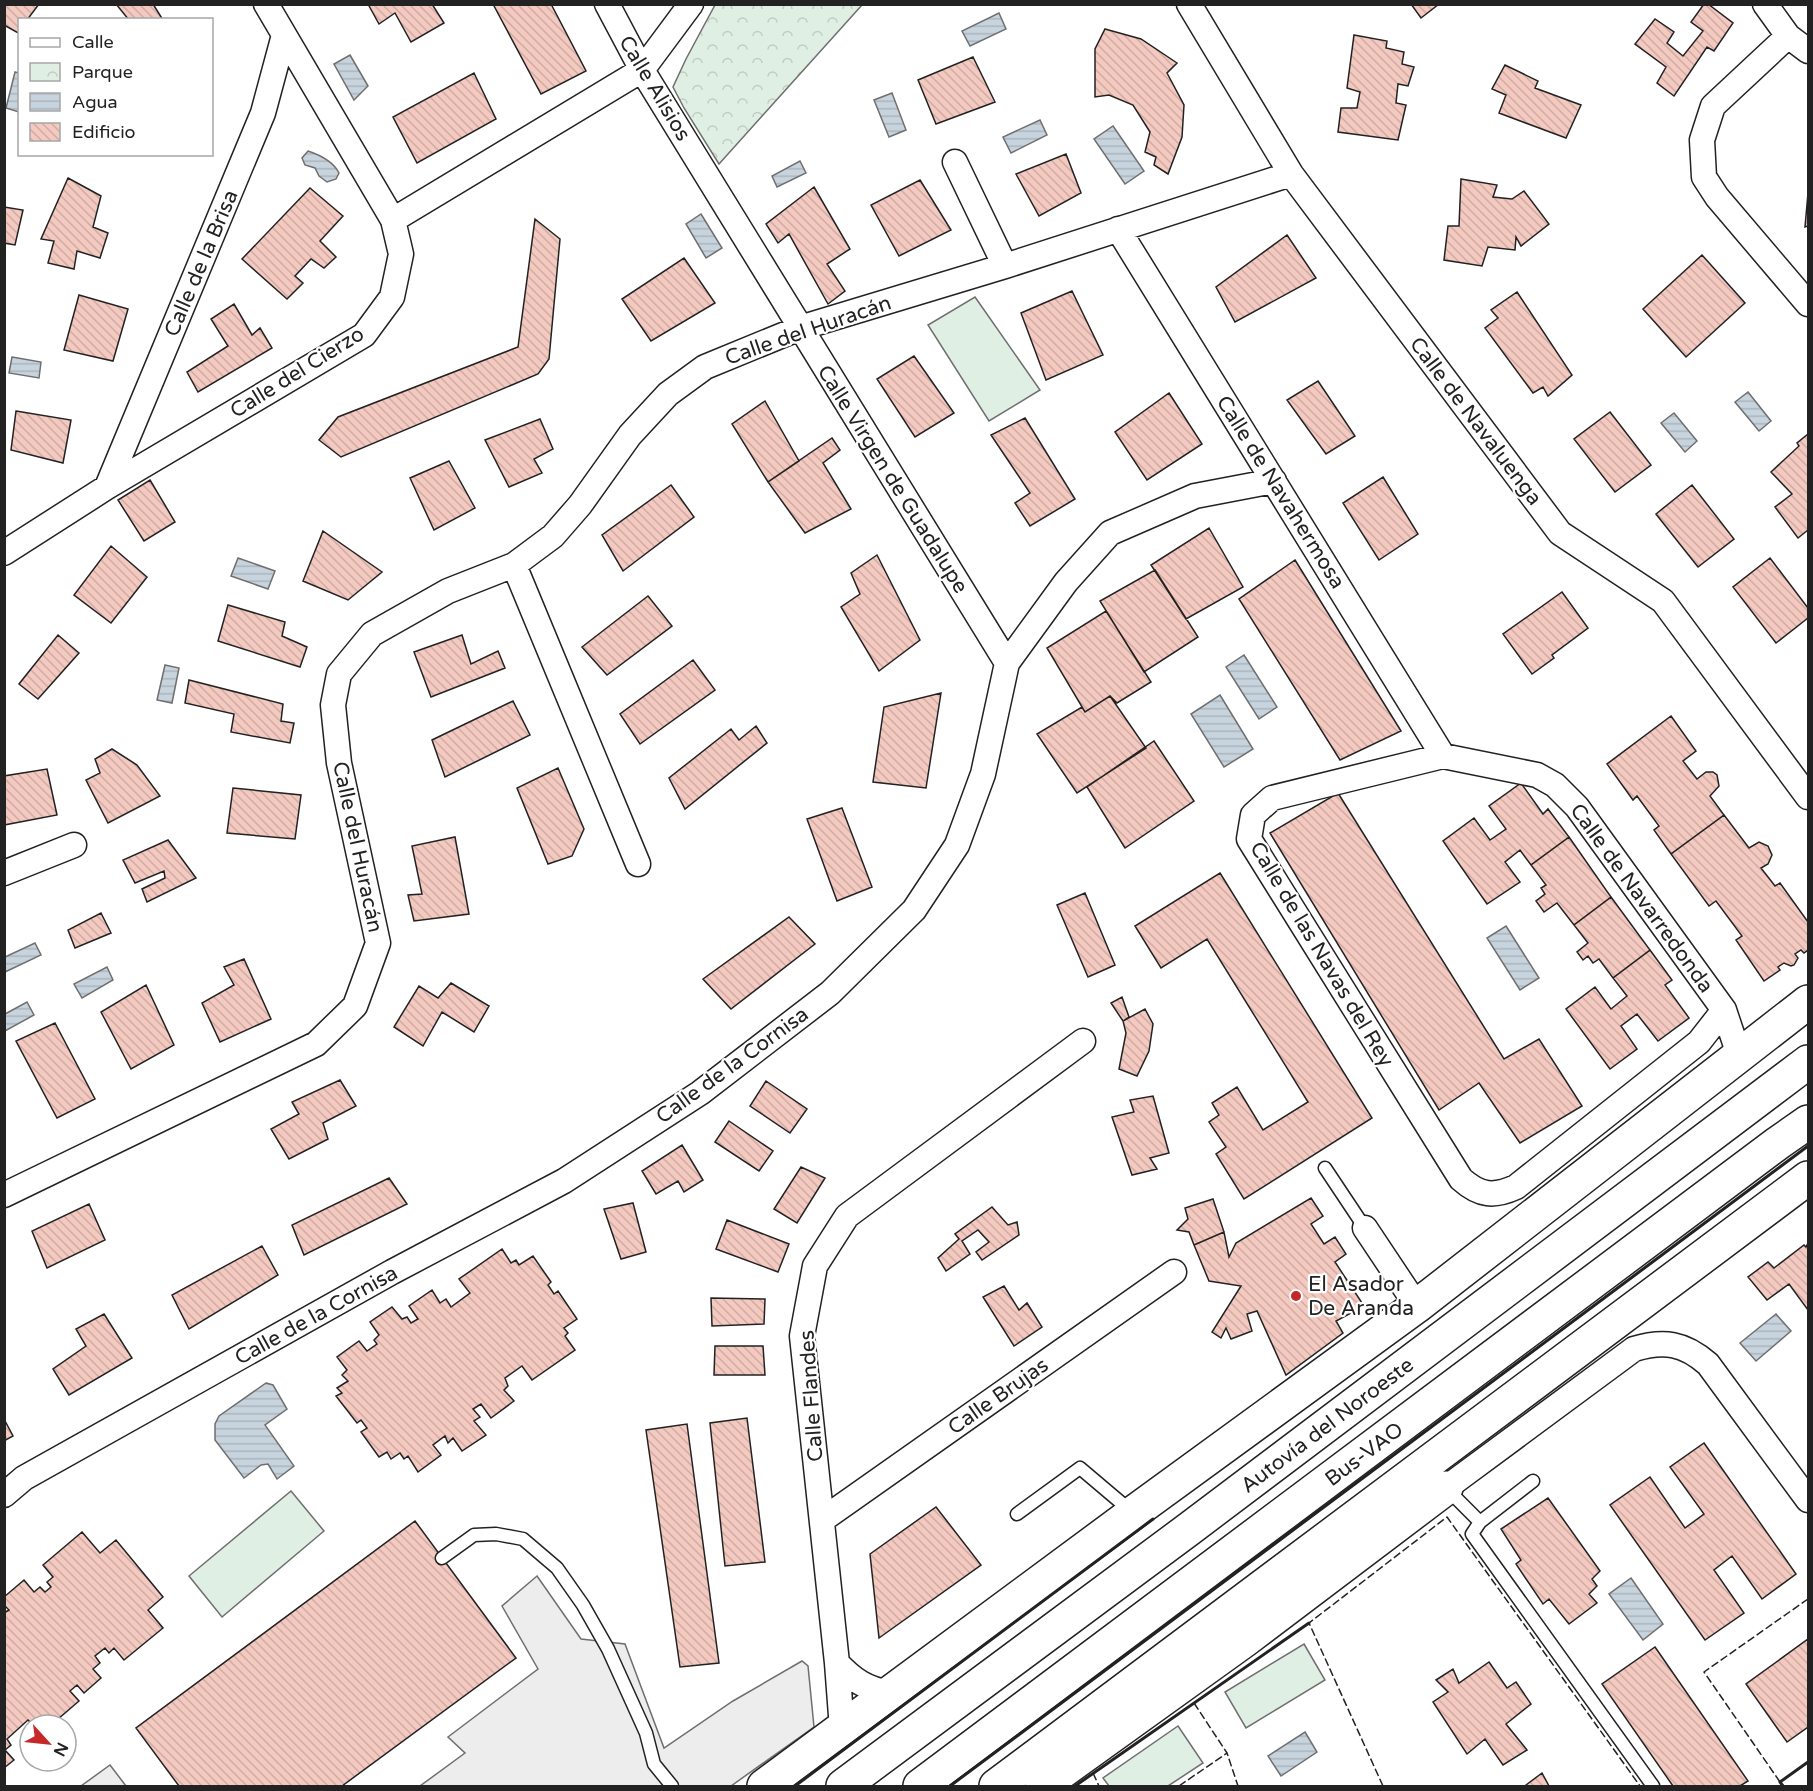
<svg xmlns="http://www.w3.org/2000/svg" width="1813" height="1791" font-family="'Varela Round',sans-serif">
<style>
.park{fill:url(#park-crowns);stroke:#6f6f6f;stroke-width:1.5}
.pitch{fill:#e0efe3;stroke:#6f6f6f;stroke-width:1.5}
.parking{fill:#ededed;stroke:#6f6f6f;stroke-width:1.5}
.water{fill:url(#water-rules);stroke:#6f6f6f;stroke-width:1.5}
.building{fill:url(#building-back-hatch);stroke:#222;stroke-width:1.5}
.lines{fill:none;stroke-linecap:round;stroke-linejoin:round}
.lane-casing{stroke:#222;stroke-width:15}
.street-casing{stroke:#222;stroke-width:27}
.highway-casing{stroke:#222;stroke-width:36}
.lane{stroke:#fff;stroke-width:12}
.street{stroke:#fff;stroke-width:24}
.highway{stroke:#fff;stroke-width:33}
.fence{stroke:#222;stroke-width:1.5;stroke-dasharray:8 3;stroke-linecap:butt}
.wall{stroke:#222;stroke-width:3}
.poi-dot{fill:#c62828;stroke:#fff;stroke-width:2}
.labels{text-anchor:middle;stroke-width:4.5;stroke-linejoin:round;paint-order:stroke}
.street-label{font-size:21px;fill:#222;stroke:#fff}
.poi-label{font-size:21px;fill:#222;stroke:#fff;text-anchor:start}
</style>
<defs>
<pattern id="park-crowns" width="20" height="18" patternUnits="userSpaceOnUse" patternTransform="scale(1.5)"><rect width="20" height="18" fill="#e0efe3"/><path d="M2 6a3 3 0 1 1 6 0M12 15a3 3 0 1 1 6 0" fill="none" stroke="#c0cdc2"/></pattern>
<pattern id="water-rules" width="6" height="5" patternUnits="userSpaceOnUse" patternTransform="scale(1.5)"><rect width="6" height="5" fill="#c7d3dd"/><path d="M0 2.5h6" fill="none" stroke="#abb5bd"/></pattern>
<pattern id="building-back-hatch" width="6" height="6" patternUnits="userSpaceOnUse" patternTransform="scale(1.5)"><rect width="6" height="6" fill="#f3c9c0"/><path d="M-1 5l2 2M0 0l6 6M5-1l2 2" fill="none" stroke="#d0aca5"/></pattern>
</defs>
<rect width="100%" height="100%" fill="#fff"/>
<path class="park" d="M715,5H862L719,164L684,108L673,87L686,59Z"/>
<path class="pitch" d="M975,297L1040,390L989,421L928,325Z
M291,1491L324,1531L222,1617L189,1576Z
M1304,1644L1325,1680L1246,1728L1225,1692Z
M1178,1726L1203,1763L1168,1786H1109L1103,1778Z"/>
<path class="parking" d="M537,1576L581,1639L625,1644L664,1748L733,1701L802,1661L808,1666L814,1727L731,1786H420L465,1753L448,1737L538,1669L502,1606Z
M110,1765L126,1786H81Z"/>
<path class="water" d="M999,13L1006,29L970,46L962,31Z
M350,55L368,86L354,100L334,64Z
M15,72L19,73V112L6,108Z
M892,93L906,130L889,137L874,100Z
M1040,120L1047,135L1011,153L1003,137Z
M1113,126L1144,171L1125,184L1094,139Z
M308,151C320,155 333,161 339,173L336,179L327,182L319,176L315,168L305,165L302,158Z
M800,161L806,173L777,187L772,176Z
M701,214L722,248L706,258L686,224Z
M12,357L41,362L39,378L9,373Z
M1748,392L1771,421L1759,431L1735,402Z
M1674,413L1697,441L1685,452L1661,423Z
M238,558L275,571L268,589L231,576Z
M1244,655L1277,707L1259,719L1226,667Z
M165,665L179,668L172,703L157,700Z
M1220,695L1253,749L1224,767L1191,714Z
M1506,926L1539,978L1520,990L1487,938Z
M35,943L41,955L5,972V957Z
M107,967L113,980L82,998L74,984Z
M27,1002L34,1015L5,1031V1014Z
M1776,1314L1791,1331L1756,1361L1740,1343Z
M266,1383L273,1385L287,1409L265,1425L294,1466L277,1479L268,1464L261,1465L244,1478L215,1440V1424L219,1416Z
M1631,1578L1663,1624L1643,1640L1609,1594Z
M1305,1732L1317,1752L1281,1776L1268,1756Z"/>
<path class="building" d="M4,4H39L27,20H20V34L4,25Z
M116,4H153L163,20H129Z
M368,4H432L444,23L411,42L395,13L379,24Z
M493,4H551L586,71L541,94Z
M1411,4H1439L1421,18Z
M1704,4H1708L1733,23L1714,51L1707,47L1674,96L1657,83L1666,67L1635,44L1655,19L1674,32L1667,43L1683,56L1703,31L1691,22Z
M1105,29L1141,39L1177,63L1167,73L1184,105L1182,137L1168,174L1154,165L1156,157L1145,152L1150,132L1133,105L1109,95L1095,97V49Z
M1354,35L1387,41L1386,48L1404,52L1402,64L1414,67L1408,86L1398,84L1396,103L1406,105L1398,140L1338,132L1341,108H1357L1360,92L1347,88Z
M973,57L995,102L936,124L918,80Z
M1505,65L1538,81L1535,88L1581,105L1566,138L1499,113L1506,95L1492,89Z
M474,73L496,119L417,163L393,117Z
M1066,154L1081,193L1039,216L1016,174Z
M68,178L101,196L93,227L108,233L100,258L77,251L74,269L48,263L54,241L41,239Z
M1461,179L1497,185L1493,197L1512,199L1524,191L1549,224L1521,246L1516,237L1515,250L1488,247L1482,266L1444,260L1448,226H1459Z
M920,180L951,230L899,256L871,205Z
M814,187L850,249L827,264L845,291L828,304L789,234L778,243L766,224Z
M310,188L343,216L320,241L336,257L324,268L311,259L295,276L303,283L287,299L242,259Z
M1808,193V226L1805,227Z
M4,207L23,210L15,245L4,243Z
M535,219L560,239L549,359L538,374L341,457L319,440L338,417L518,347Z
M1287,235L1316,278L1235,322L1216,287Z
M1702,255L1745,303L1686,357L1643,309Z
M684,258L715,303L651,341L622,299Z
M1072,291L1103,355L1046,380L1021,313Z
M1517,292L1572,375L1548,396L1543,387L1533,393L1485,328L1498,318L1491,310Z
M79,295L128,309L113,361L64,350Z
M234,304L252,335L260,328L272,348L198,392L187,372L228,346L211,319Z
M914,356L954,413L915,437L877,379Z
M1318,381L1355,436L1326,454L1287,400Z
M1169,393L1202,444L1147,480L1115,432Z
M765,401L799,461L768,482L732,424Z
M16,411L71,420L63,463L11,450Z
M1610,412L1651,465L1615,492L1574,439Z
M1025,418L1075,499L1030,526L1015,503L1030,493L991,435Z
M540,419L553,449L534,459L542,473L509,487L485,440Z
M1808,434V530L1798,538L1775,507L1792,494L1771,472L1799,446L1797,443Z
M832,438L840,450L823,463L851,509L805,533L768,482Z
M449,461L475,508L434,530L410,478Z
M1383,477L1418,534L1379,560L1343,503Z
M150,480L175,522L144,541L118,500Z
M671,485L694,517L623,571L602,535Z
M1692,485L1734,539L1698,567L1656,514Z
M1209,528L1243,587L1186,619L1151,565Z
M323,531L382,572L348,600L303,581Z
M111,546L147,577L111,623L74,595Z
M877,555L920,640L879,671L841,607L860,594L851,573Z
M1770,558L1808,608V618L1776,643L1733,587Z
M1295,560L1401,731L1340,760L1239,599Z
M1155,570L1198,637L1144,672L1100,601Z
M1562,592L1588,628L1552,655L1554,658L1532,674L1503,634Z
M648,596L672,626L607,675L582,647Z
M228,605L285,622L282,636L307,647L300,667L218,641Z
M1106,611L1151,682L1117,703L1110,696L1085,712L1047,648Z
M58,635L79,653L38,699L19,684Z
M462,635L471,664L498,651L505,668L431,697L414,652Z
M693,660L715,690L640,744L620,714Z
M189,680L283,704L281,721L294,723L290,743L231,732L234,714L185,703Z
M941,693L926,788L873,782L884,707Z
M1110,696L1146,748L1077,793L1037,734L1082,707L1085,712Z
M513,701L530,735L445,777L432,740Z
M1671,716L1696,751L1683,761L1697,779L1706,772H1713L1717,775L1719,786L1710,796L1724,815L1671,854L1654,830L1659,826L1637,796L1633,800L1607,764Z
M756,726L767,743L685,809L669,778L731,729L739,740Z
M1154,741L1194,801L1125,848L1087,787Z
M112,749L137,765L160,796L108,823L86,780L100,773L95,759Z
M558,768L584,829L572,856L548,864L517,788Z
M47,769L57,815L4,825V776Z
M1521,783L1543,814L1548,809L1569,837L1531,865L1520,850L1505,862L1520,882L1487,904L1443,841L1474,818L1490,840L1506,829L1489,806Z
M233,788L301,795L295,839L227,833Z
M1338,793L1504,1059L1539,1039L1582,1106L1520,1143L1479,1083L1439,1110L1270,833Z
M842,808L872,887L837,901L807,819Z
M1724,815L1749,848L1759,842L1768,846L1772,855L1768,864L1761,868L1775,886L1780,883L1808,922V950L1804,953L1801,950L1795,954L1798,958L1794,965L1791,966L1784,963L1778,967L1780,970L1764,981L1736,940L1742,936L1716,901L1709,906L1671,854Z
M455,837L469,914L414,921L408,895L422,894L412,846Z
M1569,837L1611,897L1574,925L1557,903L1544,912L1536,901L1545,894L1541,888L1546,885L1531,865Z
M168,840L196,878L147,902L142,889L165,878L164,871L135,883L123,860Z
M1220,873L1372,1118L1244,1199L1216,1154L1226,1147L1209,1122L1219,1115L1212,1103L1237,1087L1263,1130L1308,1102L1207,939L1161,968L1135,926Z
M1085,893L1115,965L1088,977L1057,905Z
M1611,897L1650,950L1613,978L1599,959L1593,963L1588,956L1583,960L1577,952L1588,943L1574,925Z
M101,913L111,933L75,948L68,930Z
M789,917L815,944L731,1009L703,979Z
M1650,950L1672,980L1665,985L1689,1018L1658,1041L1637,1014L1621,1026L1637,1049L1610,1069L1566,1009L1595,987L1611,1009L1627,996L1613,978Z
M244,959L271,1019L220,1042L202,1003L234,985L224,967Z
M451,983L489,1006L474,1032L442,1012L423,1046L394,1027L419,986L438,998Z
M146,985L174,1045L131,1069L101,1012Z
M1122,997L1129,1017L1123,1021L1111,1003Z
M1145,1009L1153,1024L1149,1051L1137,1076L1119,1069L1126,1033L1123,1021Z
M55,1023L95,1099L57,1118L16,1041Z
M340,1080L356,1106L323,1123L328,1139L289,1159L271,1129L299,1114L292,1102Z
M766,1081L807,1109L790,1133L750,1106Z
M1153,1096L1169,1153L1150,1158L1157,1169L1132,1175L1112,1117L1134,1112L1130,1100Z
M729,1121L773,1151L759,1171L715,1142Z
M682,1145L703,1180L684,1192L678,1181L656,1194L642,1171Z
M801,1167L825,1178L797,1223L774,1209Z
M389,1178L407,1204L304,1255L292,1225Z
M1311,1198L1323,1216L1311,1224L1324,1244L1335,1237L1346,1254L1335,1262L1364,1306L1336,1321L1343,1333L1286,1375L1257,1311L1247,1314L1252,1331L1231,1339L1226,1328L1221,1338L1212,1332L1241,1286L1209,1281L1194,1245L1224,1232L1229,1257L1236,1243Z
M1213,1199L1224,1232L1194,1245L1189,1232L1177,1230L1188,1219L1185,1208Z
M633,1203L646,1252L621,1259L604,1209Z
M89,1204L105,1240L47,1268L32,1231Z
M992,1207L1008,1225L1017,1222L1019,1235L982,1260L976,1252L989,1242L978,1230L962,1241L970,1254L946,1271L938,1258L959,1239L955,1234Z
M727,1220L789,1244L778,1272L716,1249Z
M1808,1243V1310L1789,1284L1767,1300L1748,1277L1768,1262L1774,1268L1804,1245L1806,1247Z
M262,1246L278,1275L189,1329L172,1295Z
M502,1249L511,1263L516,1260L519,1265L533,1256L551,1282L548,1285L554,1294L558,1291L577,1319L564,1328L568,1333L565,1336L575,1350L532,1380L522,1366L505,1378L508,1386L504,1390L514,1401L491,1418L481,1404L473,1409L480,1417L474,1421L486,1435L462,1451L453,1438L448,1443L445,1436L433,1445L441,1455L418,1472L408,1456L404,1459L400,1453L391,1459L387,1452L379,1457L361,1432L367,1428L361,1420L357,1423L336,1396L342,1393L337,1388L348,1381L342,1375L347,1370L337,1357L359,1341L367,1351L377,1344L374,1340L379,1335L370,1322L392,1307L402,1319L407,1317L411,1323L418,1319L409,1306L432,1290L440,1303L446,1299L451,1307L470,1293L459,1279Z
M1004,1286L1019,1310L1027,1303L1042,1327L1014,1346L983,1297Z
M711,1298L765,1299L764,1324L712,1326Z
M104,1314L132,1358L69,1395L53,1369L86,1346L76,1329Z
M715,1346H763L765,1375H714Z
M747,1418L765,1562L725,1566L710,1423Z
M4,1419L13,1436L4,1441Z
M687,1424L719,1663L680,1667L646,1430Z
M1704,1443L1796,1574L1762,1599L1732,1556L1714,1570L1744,1613L1705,1640L1610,1505L1650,1477L1685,1528L1704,1514L1670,1467Z
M1548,1498L1600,1571L1592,1579L1597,1586L1589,1594L1597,1603L1569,1624L1549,1599L1543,1604L1516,1564L1521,1560L1501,1529Z
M936,1507L981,1565L879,1638L870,1554Z
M415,1521L516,1658L342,1786H179L136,1728Z
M82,1532L100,1553L116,1540L163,1597L148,1610L163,1628L124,1660L114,1648L109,1653L105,1648L95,1656L100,1663L93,1669L101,1678L84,1693L77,1685L70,1691L79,1701L51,1725H33L28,1720L7,1739L11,1745L5,1750L14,1760L4,1768V1613L9,1610L4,1605V1597L24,1580L34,1592L40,1587L45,1592L51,1587L47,1582L53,1577L43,1565Z
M1808,1639V1727L1787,1742L1746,1684Z
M1655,1647L1748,1781L1740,1786H1673L1602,1684Z
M1489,1662L1507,1688L1516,1682L1531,1704L1506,1724L1527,1750L1503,1765L1485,1739L1467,1754L1433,1702L1448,1692L1436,1680L1453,1669L1459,1683Z
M1542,1773L1549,1786H1527L1526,1785Z"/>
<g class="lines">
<defs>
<path id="lane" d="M1325,1168L1365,1228
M1447,1489L1480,1522L1533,1481
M1017,1514L1080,1468L1132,1512
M1480,1522L1472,1534L1653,1786
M442,1558L474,1535L496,1534L523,1539L557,1568L583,1605L608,1649L646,1733L654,1764L672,1786"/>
<path id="street" d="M607,4L642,70L1007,663
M1189,4L1291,174L1560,533L1663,601L1808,797
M1765,4L1788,36L1808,51
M1788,36L1713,106L1702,140L1704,177L1717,197L1808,304
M955,162L1005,266
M393,220L642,70L691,4
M1118,229L1443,756
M107,487L263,113L284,35
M4,553L107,487L364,335L392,297L401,254L393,220L266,4
M514,565L638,864
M4,873L74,845
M1724,1010L1699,1042L1516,1187C1494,1197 1480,1196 1461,1179L1249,839L1253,815L1272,798L1443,756L1537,775L1555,785L1577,807L1724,1010L1739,1055
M4,1195L316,1044L355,1006L378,943L339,763L333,705L339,674L372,634L448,591L514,565L553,536L580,505L630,435L668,394L705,367L800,328L1005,266L1291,174
M1365,1228L1417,1306
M1446,1488L1634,1349C1664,1340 1684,1343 1708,1364L1808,1500
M4,1495L24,1478L392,1272L564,1181L700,1093L830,993L914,910L957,845L983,774L1007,663L1066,582L1110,533L1195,496L1274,481
M822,1520L1174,1272
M837,1663C853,1680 866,1689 890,1693
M842,1729L837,1663L802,1336L815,1266L847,1216L1083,1041"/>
<path id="highway" d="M764,1786L1133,1513L1417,1306L1808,1002
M843,1786L1189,1529L1808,1062
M920,1786L1778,1143L1808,1122
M996,1786L1808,1178
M1042,1786L1245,1640L1446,1488"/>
</defs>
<use href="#lane" class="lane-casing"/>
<use href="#street" class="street-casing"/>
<use href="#highway" class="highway-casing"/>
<use href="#lane" class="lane"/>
<use href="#street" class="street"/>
<use href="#highway" class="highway"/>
<path class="fence" d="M1194,1703L1227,1753L1238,1786
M1093,1773L1099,1786
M1780,1782L1704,1672L1808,1599
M1179,1786L1227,1753
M1383,1786L1309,1623L1447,1517L1640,1786"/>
<path class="wall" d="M795,1786L1153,1519
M950,1786L1808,1146
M1075,1786L1309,1623
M1783,1786L1780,1782L1808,1762"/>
</g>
<circle class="poi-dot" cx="1296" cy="1296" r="6"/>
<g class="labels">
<g class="street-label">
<text transform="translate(655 88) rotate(59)" y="7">Calle Alisios</text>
<text transform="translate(201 263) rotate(-67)" y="7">Calle de la Brisa</text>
<text transform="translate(808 330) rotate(-19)" y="7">Calle del Huracán</text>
<text transform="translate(297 372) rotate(-32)" y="7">Calle del Cierzo</text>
<text transform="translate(1476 421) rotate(53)" y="7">Calle de Navaluenga</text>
<text transform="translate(893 479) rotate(58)" y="7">Calle Virgen de Guadalupe</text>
<text transform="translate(1281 492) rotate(58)" y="7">Calle de Navahermosa</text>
<text transform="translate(358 847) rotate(78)" y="7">Calle del Huracán</text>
<text transform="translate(1642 898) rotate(54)" y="7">Calle de Navarredonda</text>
<text transform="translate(1322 954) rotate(59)" y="7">Calle de las Navas del Rey</text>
<text transform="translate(732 1065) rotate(-36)" y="7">Calle de la Cornisa</text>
<text transform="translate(316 1315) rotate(-29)" y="7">Calle de la Cornisa</text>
<text transform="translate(811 1396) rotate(-94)" y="7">Calle Flandes</text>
<text transform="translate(998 1396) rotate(-35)" y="7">Calle Brujas</text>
<text transform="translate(1327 1425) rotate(-37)" y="7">Autovía del Noroeste</text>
<text transform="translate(1364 1454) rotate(-37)" y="7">Bus-VAO</text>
</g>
<g class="poi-label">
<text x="1308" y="1291">El Asador<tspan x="1308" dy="24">De Aranda</tspan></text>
</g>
</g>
<rect width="1813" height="1791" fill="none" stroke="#222222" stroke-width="12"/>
<rect x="18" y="18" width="195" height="138" fill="#ffffff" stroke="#a7a7a7" stroke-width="1.5"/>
<rect x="30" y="38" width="30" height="9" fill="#ffffff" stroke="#a7a7a7" stroke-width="1.5"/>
<text x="72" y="48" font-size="18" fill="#222222">Calle</text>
<rect x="30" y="63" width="30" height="18" fill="url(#park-crowns)" stroke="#a7a7a7" stroke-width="1.5"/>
<text x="72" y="78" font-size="18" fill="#222222">Parque</text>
<rect x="30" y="93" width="30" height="18" fill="url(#water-rules)" stroke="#a7a7a7" stroke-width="1.5"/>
<text x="72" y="108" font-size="18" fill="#222222">Agua</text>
<rect x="30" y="123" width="30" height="18" fill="url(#building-back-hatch)" stroke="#a7a7a7" stroke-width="1.5"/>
<text x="72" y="138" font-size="18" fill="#222222">Edificio</text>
<g transform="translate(48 1743) rotate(117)"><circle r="28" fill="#ffffff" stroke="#a7a7a7" stroke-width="1.5"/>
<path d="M0-4.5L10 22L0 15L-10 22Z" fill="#c62828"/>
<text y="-9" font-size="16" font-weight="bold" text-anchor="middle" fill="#222222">N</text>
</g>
</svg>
